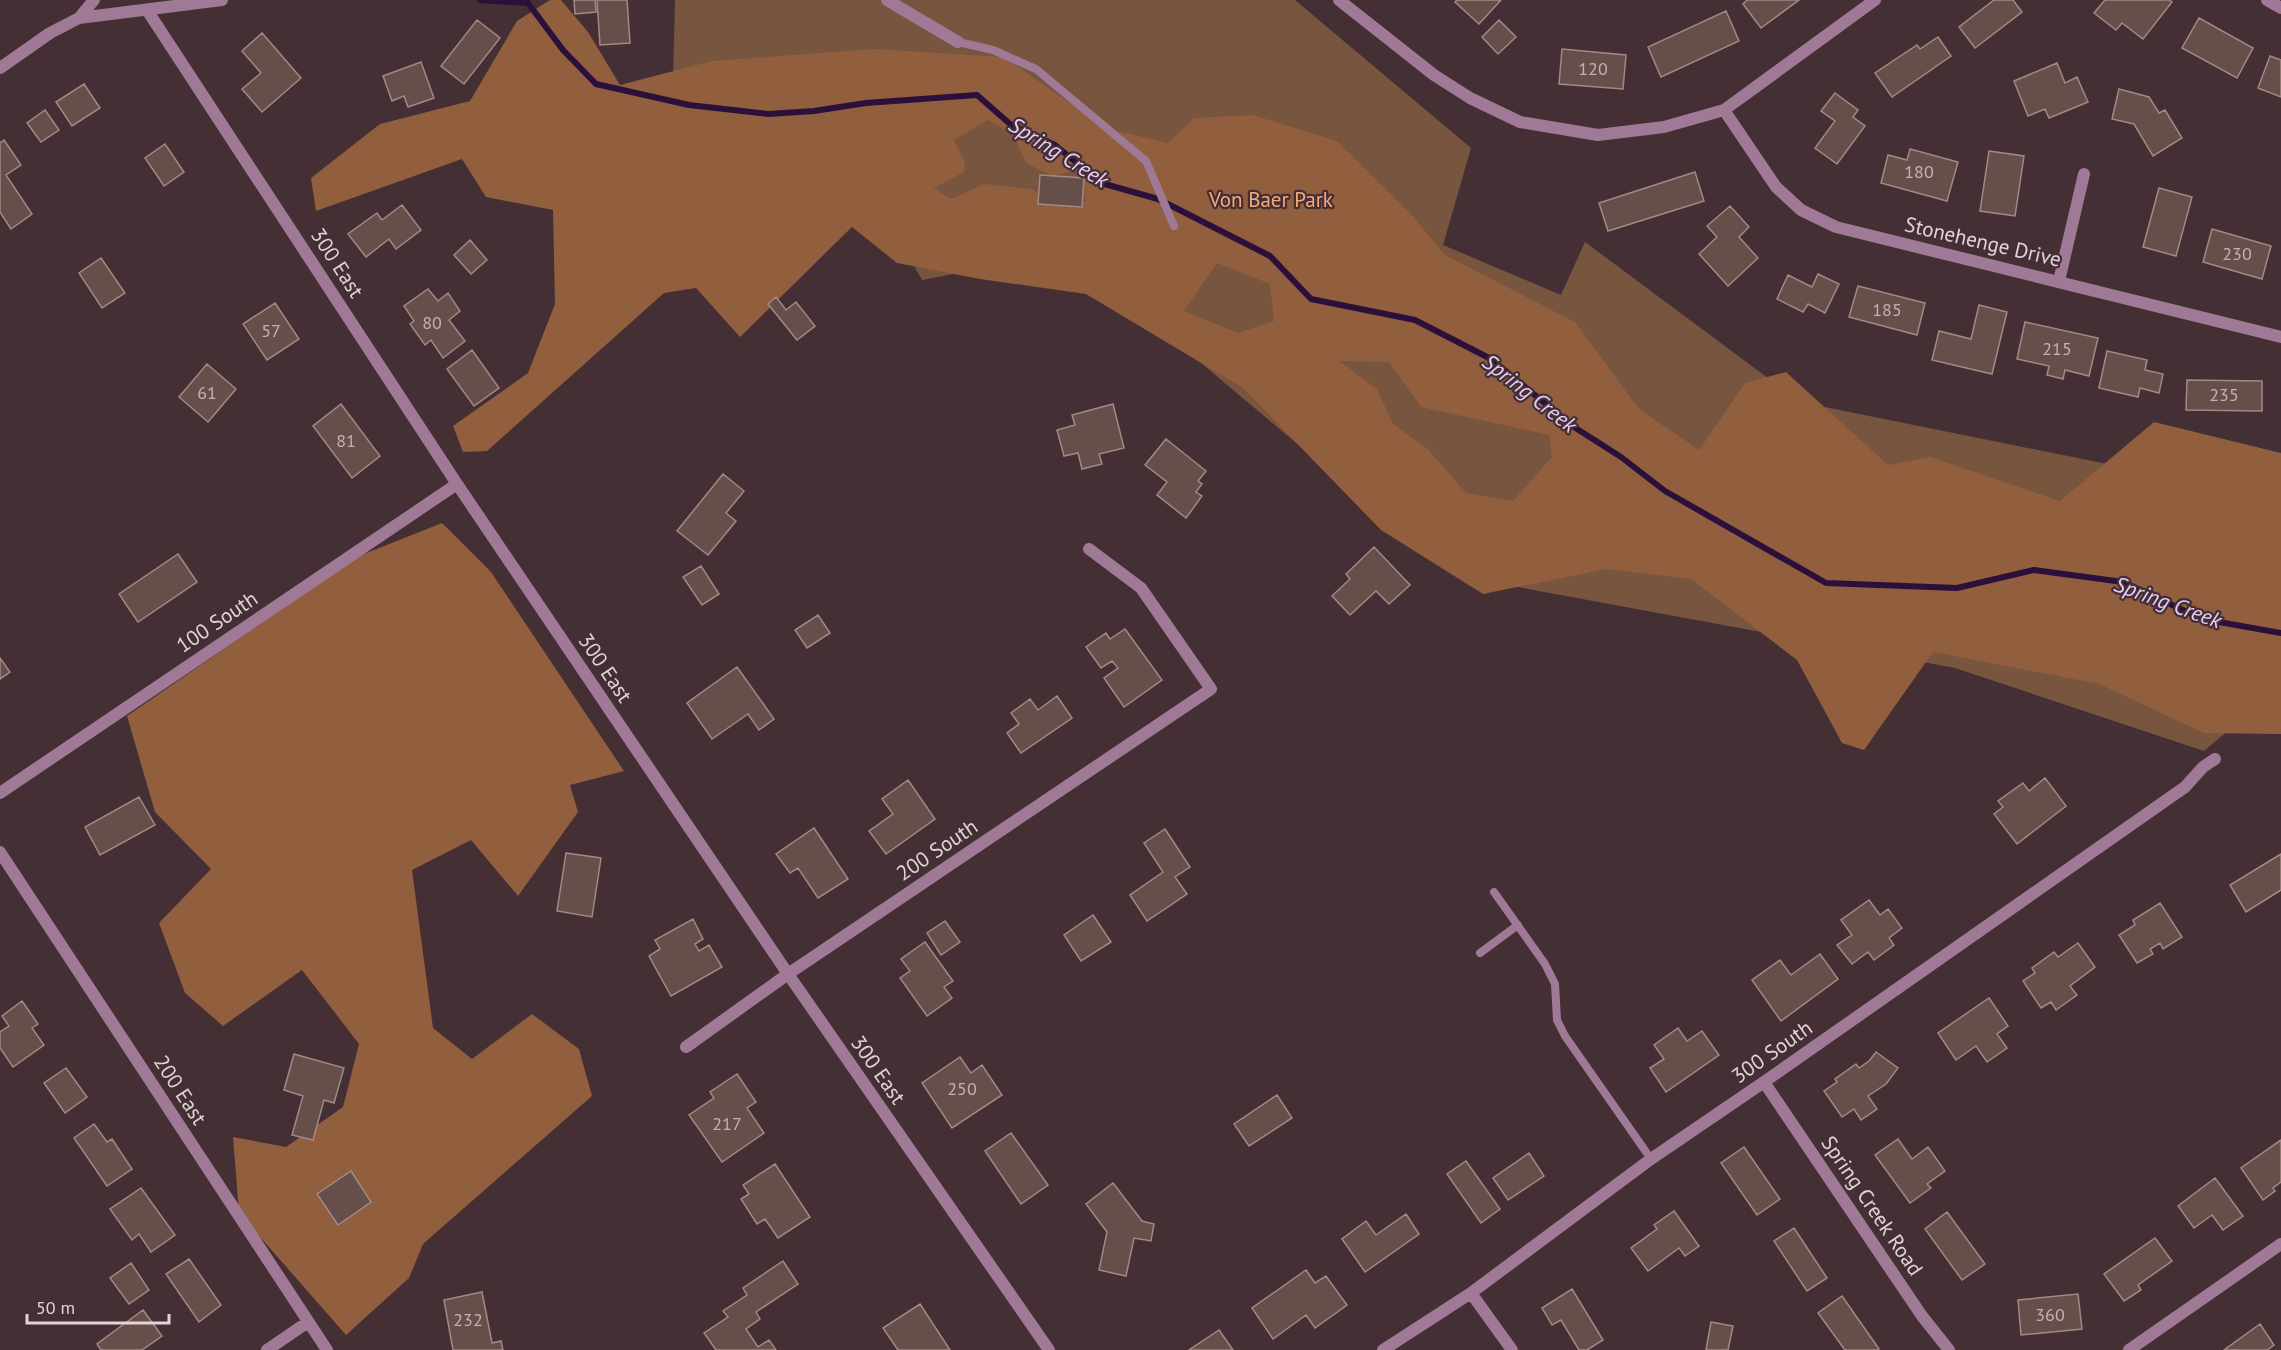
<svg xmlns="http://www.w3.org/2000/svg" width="2281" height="1350" font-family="'PT Sans',sans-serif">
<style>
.green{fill:#78553f}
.forest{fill:#915e3e;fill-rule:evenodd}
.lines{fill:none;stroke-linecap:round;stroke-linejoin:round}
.stream{stroke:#2b103b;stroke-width:6}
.building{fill:#664e4b;stroke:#a38985;stroke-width:1.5}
.service{stroke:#a07996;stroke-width:8}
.minor{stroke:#a07996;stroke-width:12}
.tertiary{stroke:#a07996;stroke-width:12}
.labels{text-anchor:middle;stroke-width:4.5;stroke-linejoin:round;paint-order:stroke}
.number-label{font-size:18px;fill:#c2b2b4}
.park-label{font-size:21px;fill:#f7aa79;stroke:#442f35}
.street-label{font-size:21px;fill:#e1d3d7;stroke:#442f35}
.water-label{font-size:22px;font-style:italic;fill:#e6cdfa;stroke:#442f35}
</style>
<rect width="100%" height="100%" fill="#442f35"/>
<path class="green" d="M675,0H1295L1471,148L1443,245L1561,295L1585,242L1800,402L2281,499V686L2204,751L1955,668L1453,575L1069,252L922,280L874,194L673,77Z"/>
<path class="forest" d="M550,0H561L588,32L620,85L712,61L874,49L1004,57L1105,128L1168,143L1194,118L1253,115L1337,141L1411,214L1445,255L1575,322L1639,409L1699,450L1745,383L1786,372L1888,465L1930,457L2060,501L2154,422L2281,453V734L2204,733L2099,684L1933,652L1864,750L1842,743L1797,660L1691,579L1606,569L1483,594L1381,530L1243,388L1086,294L980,279L897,263L852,227L740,337L696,288L664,293L487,451L463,452L453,426L528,373L555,304L553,210L486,197L462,159L316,211L311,178L380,124L470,101L517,21ZM988,120L1013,135L1026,163L1052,176L1076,170L1086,201L1066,208L1032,189L984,184L951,199L934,188L964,172L965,163L954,140ZM1217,263L1270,284L1274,321L1238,333L1184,311ZM1339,361L1389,362L1421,407L1549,435L1552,457L1513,501L1466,493L1428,449L1393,424L1377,389Z
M442,523L491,572L624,771L570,785L578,812L518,896L471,840L412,870L433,1028L472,1059L532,1014L579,1049L592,1096L423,1244L409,1278L346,1335L239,1213L233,1137L286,1147L343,1107L359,1044L302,970L223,1026L185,993L159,923L211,869L155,812L127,716L359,556Z"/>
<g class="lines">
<path class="stream" d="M480,0L528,3L563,50L596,84L689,105L768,114L814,111L866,103L977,95L1010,124L1055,145L1101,183L1158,199L1270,256L1311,299L1415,320L1491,359L1574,427L1621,457L1665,491L1826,583L1957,588L2034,570L2123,582L2202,619L2281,633"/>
</g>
<path class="building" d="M574,0H595L596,12L575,14Z
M597,0H627L630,43L600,45Z
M1457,0H1501L1479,24L1455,2Z
M1747,0H1799L1761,28L1743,4Z
M1994,0H2013L2022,12L1975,48L1959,27Z
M2105,0H2169L2172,2L2143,39L2122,23L2116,30L2094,13Z
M1726,11L1739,41L1661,77L1648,47Z
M2199,18L2253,48L2237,78L2182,48Z
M477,20L500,38L464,84L441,66Z
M1499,20L1516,37L1498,54L1482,37Z
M262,33L301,78L262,112L242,89L261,73L242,51Z
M1938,37L1951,56L1892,97L1875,73L1917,45L1920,49Z
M1562,49L1626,55L1623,89L1559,84Z
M2270,56L2281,60V97L2258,88Z
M421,62L434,98L408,107L404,96L392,101L383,76Z
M2057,63L2065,83L2077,77L2088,102L2049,118L2045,109L2028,116L2014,81Z
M84,84L100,108L72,126L56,102Z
M2119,89L2149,97L2159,113L2165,110L2182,138L2153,156L2134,124L2112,119Z
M1835,93L1858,110L1853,117L1865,126L1837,164L1815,148L1835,121L1821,111Z
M45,110L59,130L41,142L27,123Z
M4,140L21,165L6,175L32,214L11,229L0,212V143Z
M165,144L184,172L164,186L145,158Z
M1910,149L1958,162L1947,201L1881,183L1888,155L1907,160Z
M1989,151L2024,156L2015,216L1980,211Z
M1695,172L1704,201L1608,231L1599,203Z
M1040,175L1084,178L1082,207L1038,204Z
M2159,188L2192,197L2176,256L2143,247Z
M402,205L421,230L396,249L389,239L366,257L348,234L377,213L382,220Z
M1730,206L1749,227L1739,237L1758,258L1728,286L1699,254L1717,237L1707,226Z
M2212,229L2271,246L2262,279L2203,262Z
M470,240L487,260L471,274L454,255Z
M101,258L125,293L102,308L79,273Z
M1818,274L1839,284L1825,313L1808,304L1803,312L1777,299L1788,275L1812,287Z
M1858,286L1925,303L1917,335L1849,317Z
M428,289L438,301L448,293L460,311L449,320L465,341L443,358L431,340L425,345L410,324L414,321L404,306Z
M776,297L786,310L796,302L815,326L797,340L768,304Z
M275,303L299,339L267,360L243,324Z
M1979,305L2007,312L1992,374L1932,360L1939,331L1971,339Z
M2025,322L2098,338L2089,376L2065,370L2063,379L2047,375L2049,366L2017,359Z
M472,350L499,388L474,406L447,369Z
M2107,351L2147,360L2145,370L2163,374L2159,393L2140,388L2138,397L2099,388Z
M207,364L236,389L208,422L179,397Z
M2187,380L2262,381V411L2186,410Z
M341,404L380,456L352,478L313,426Z
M1113,404L1124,448L1099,454L1102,464L1082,469L1078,453L1064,456L1057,430L1075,425L1072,415Z
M1166,439L1206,471L1198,481L1202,484L1196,492L1202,496L1186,518L1157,495L1167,482L1145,465Z
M723,474L744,491L726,513L736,521L708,555L677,531Z
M1374,547L1410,585L1389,604L1376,591L1350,615L1332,596L1350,579L1346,574Z
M178,554L197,582L138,622L119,594Z
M701,566L719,594L702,605L683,577Z
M818,615L830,633L807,648L795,630Z
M1125,629L1162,680L1124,707L1104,678L1118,668L1112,661L1101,668L1086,647L1106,633L1110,639Z
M0,658L10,672L0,679Z
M737,667L774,719L759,730L748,714L712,739L687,703Z
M1057,696L1072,718L1021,753L1007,733L1019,724L1011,713L1030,699L1038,710Z
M2045,778L2066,806L2017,844L1994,814L2003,807L1998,801L2023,783L2029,791Z
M908,780L935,819L886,854L869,831L893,814L882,799Z
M139,797L155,825L100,855L85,827Z
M814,828L848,879L818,898L798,868L790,873L776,854Z
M1165,829L1190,867L1175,877L1187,894L1147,921L1130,895L1163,872L1144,843Z
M566,853L601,858L592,917L557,911Z
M2281,854V890L2246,912L2230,885Z
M1869,900L1880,915L1888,909L1902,928L1889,938L1894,945L1874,960L1868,952L1852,964L1837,945L1852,935L1841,920Z
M2160,903L2182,937L2163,949L2160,943L2150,949L2153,954L2137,963L2119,935L2135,925L2133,920Z
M1093,915L1111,942L1081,961L1064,935Z
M693,919L703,939L695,944L699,951L709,945L722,967L671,996L649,956L660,949L655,940Z
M945,921L960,942L941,955L927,933Z
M925,942L953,981L944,987L952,998L927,1016L900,978L910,971L901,959Z
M2078,943L2095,967L2070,986L2077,995L2056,1010L2051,1002L2041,1008L2023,981L2035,973L2032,968L2054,952L2058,957Z
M1820,954L1838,979L1781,1021L1752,980L1780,960L1791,975Z
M1989,998L2008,1026L1997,1034L2007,1048L1987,1062L1976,1046L1956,1060L1938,1033Z
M22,1001L38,1024L32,1028L44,1045L13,1067L0,1048V1032L9,1026L2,1016Z
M1678,1028L1687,1041L1702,1031L1719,1055L1666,1092L1650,1068L1664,1059L1654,1045Z
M1876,1052L1898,1068L1886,1084L1868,1096L1877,1109L1861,1120L1854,1109L1842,1117L1824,1091L1837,1082L1835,1079L1856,1064L1859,1068L1869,1061Z
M294,1054L344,1068L334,1103L324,1100L313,1140L292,1135L303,1096L284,1090Z
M960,1057L971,1073L982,1065L1002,1095L952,1128L922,1083Z
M66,1068L87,1097L65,1113L44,1083Z
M737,1074L756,1102L747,1108L764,1133L722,1162L689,1115L714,1098L710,1092Z
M1277,1095L1292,1118L1249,1146L1234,1124Z
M94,1124L107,1142L112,1139L132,1169L107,1186L74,1138Z
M1011,1133L1048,1185L1021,1204L985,1151Z
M1898,1139L1912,1159L1928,1147L1945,1171L1927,1184L1931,1188L1910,1203L1875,1155Z
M2281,1140V1182L2273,1188L2275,1191L2263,1200L2241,1168Z
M1744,1147L1780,1199L1757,1215L1721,1163Z
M1529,1153L1544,1176L1508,1200L1493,1178Z
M1466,1161L1500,1209L1481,1223L1447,1174Z
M775,1164L810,1217L778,1238L765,1219L757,1224L741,1199L749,1194L743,1185Z
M351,1171L371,1202L338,1225L317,1194Z
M2215,1178L2243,1216L2223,1230L2212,1215L2194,1228L2178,1206Z
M1113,1183L1142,1221L1154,1224L1151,1241L1134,1238L1126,1276L1099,1270L1107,1232L1086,1204Z
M141,1188L175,1235L151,1252L139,1234L132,1240L110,1209Z
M1674,1211L1699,1246L1685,1256L1679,1248L1648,1271L1631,1248L1657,1229L1654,1225Z
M1947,1212L1985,1264L1962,1280L1925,1229Z
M1406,1214L1419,1234L1365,1272L1342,1239L1366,1221L1376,1235Z
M1794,1228L1827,1278L1807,1291L1774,1241Z
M2155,1238L2172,1261L2138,1285L2141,1290L2124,1301L2104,1274Z
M189,1259L221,1305L199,1322L166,1274Z
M783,1261L798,1284L756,1312L760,1319L746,1329L758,1347L769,1340L776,1350H716L704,1333L728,1317L723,1311L747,1295L743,1288Z
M131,1263L149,1290L129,1304L110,1278Z
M1306,1270L1315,1283L1326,1276L1347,1305L1315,1328L1306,1315L1273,1339L1252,1308Z
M1572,1289L1603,1340L1587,1350H1579L1561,1320L1552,1325L1542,1308Z
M482,1292L492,1343L501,1341L503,1350H453L444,1300Z
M2078,1294L2082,1329L2021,1335L2018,1300Z
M1842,1296L1879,1349L1878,1350H1845L1818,1313Z
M920,1304L950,1350H898L883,1328Z
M143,1310L162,1336L142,1350H101L97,1344Z
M1711,1322L1733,1326L1728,1350H1706Z
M2260,1324L2274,1345L2267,1350H2224Z
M1219,1330L1233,1350H1189Z"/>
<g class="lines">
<path class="service" d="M958,42L993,50L1036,69L1146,161L1174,226
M1494,892L1545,964L1555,984L1557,1020L1565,1036L1651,1159
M1480,953L1518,925"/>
<path class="minor" d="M887,0L958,42
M1339,0L1434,75L1470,98L1520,122L1598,135L1664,127L1724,110L1875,0
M2267,0L2281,8
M147,10L457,484L788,974L1049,1350
M1724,110L1776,187L1801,210L1836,227L2281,337
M2059,281L2084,174
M0,793L457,484
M0,852L327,1350
M686,1047L788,974L1211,689L1141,588L1089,549
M1764,1082L1922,1316L1949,1350
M1471,1293L1512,1350
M267,1350L308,1322
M1383,1350L1471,1293L1651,1159L1764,1082L2185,787L2203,767L2215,759
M2129,1350L2281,1244"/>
<path class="tertiary" d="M79,18L94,0
M0,68L50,33L79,18L222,0"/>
</g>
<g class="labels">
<g class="number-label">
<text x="1593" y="75">120</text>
<text x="1919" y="178">180</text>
<text x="2237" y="260">230</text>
<text x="1887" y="316">185</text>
<text x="432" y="329">80</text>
<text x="271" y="337">57</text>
<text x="2057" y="355">215</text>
<text x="207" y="399">61</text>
<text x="2224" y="401">235</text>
<text x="346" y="447">81</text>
<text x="962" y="1095">250</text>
<text x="727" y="1130">217</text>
<text x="2050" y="1321">360</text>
<text x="468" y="1326">232</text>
</g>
<g class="park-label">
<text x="1271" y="207">Von Baer Park</text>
</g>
<g class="street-label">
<text transform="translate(1983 242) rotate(13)" y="7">Stonehenge Drive</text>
<text transform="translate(337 263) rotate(57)" y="7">300 East</text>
<text transform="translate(217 622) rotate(-34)" y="7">100 South</text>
<text transform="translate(605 668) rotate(56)" y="7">300 East</text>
<text transform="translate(937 850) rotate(-34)" y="7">200 South</text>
<text transform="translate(1772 1052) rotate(-35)" y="7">300 South</text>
<text transform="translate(878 1070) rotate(55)" y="7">300 East</text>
<text transform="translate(180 1090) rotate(57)" y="7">200 East</text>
<text transform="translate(1872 1206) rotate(56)" y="7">Spring Creek Road</text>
</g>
<g class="water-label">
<text transform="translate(1059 152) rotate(32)" y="8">Spring Creek</text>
<text transform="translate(1530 393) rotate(38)" y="8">Spring Creek</text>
<text transform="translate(2168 602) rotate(20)" y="8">Spring Creek</text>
</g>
</g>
<path d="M27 1314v9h142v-9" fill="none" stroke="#e1d3d7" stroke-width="3"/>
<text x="36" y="1314" font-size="18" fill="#e1d3d7" stroke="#442f35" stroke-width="4.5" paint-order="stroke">50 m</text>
</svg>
